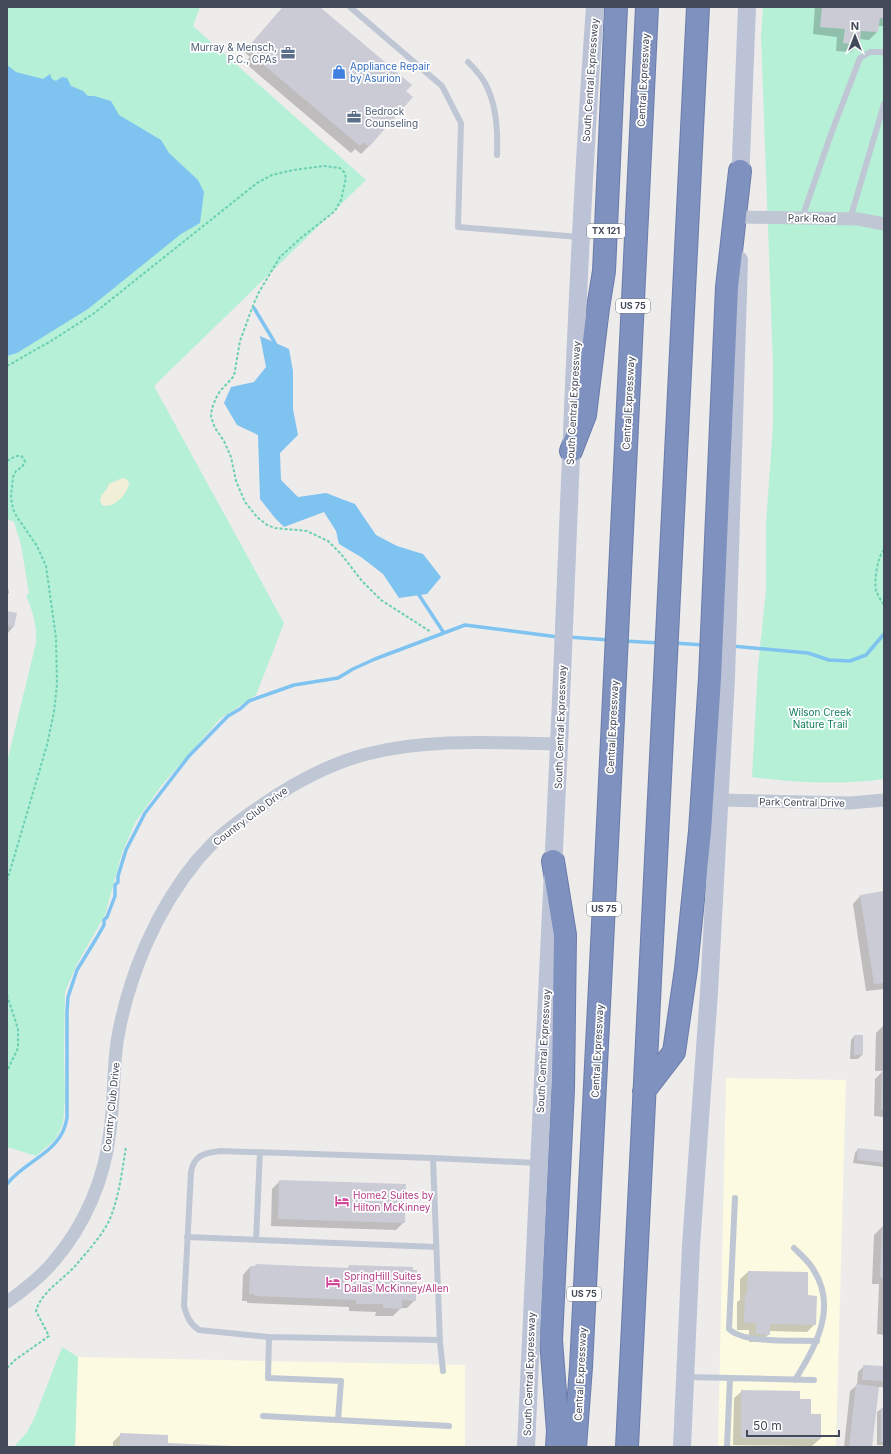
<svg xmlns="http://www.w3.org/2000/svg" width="891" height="1454" font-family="Inter,sans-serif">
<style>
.commercial{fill:#fcfae1}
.green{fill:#b5f0d7}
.sand{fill:#f2efd9}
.water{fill:#7fc3f0}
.shadow{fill:#0003}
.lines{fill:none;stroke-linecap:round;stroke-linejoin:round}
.stream{stroke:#7fc3f0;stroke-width:3.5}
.building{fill:#cacbd4}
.highway-casing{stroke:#6a7caa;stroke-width:24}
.path{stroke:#6bd0b2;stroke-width:2;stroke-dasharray:3 2;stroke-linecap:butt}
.lane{stroke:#c0c7d4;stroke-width:6}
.street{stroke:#c0c7d4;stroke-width:13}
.secondary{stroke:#bcc3d6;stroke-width:18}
.highway{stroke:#7f91be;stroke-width:22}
.labels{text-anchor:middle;stroke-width:3.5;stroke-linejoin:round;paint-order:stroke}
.shield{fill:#fff;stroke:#7b808b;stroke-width:1}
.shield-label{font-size:9px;font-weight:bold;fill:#434a59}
.service-label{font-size:10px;fill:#4e5e75;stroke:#fff;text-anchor:end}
.shop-label{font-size:10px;fill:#366cbe;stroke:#fff;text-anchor:start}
.street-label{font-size:10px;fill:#434a59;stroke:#fff}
.park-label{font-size:10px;fill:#117d5c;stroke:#fff}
.hotel-label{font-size:10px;fill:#b23c85;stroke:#fff;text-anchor:start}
</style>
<rect width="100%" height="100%" fill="#eeebeb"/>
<path class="commercial" d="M726,1078L846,1080L836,1447H718Z
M78,1357L465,1365V1447H75Z"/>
<path class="green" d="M7,7H200L193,26L366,180L154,386L284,623L256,695L220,719L162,785L136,821L122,853L105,915L76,966L65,992L64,1055L65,1098L63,1124L55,1140L36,1156L7,1147V762L36,643C37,624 33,612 26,595L29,593L21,545L14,522L7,519Z
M763,7H884V779C840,785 796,783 752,777L758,666L766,590V524L773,426V365L761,36Z
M62,1347L78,1357L75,1447H14L27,1432L34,1419Z"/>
<path class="sand" d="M122,478L126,479L129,482C129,493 113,510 102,505L100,500L101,496L106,490L109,484Z"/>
<path class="water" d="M7,65L16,72L43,79L50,74L52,79L56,81L62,77L67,78L71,86L83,91L88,96H94L111,101L119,115L161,140L169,153L198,180L204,192L200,223L181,234L88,309L17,353L7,356Z
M260,336L289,349L293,371V409L298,435L280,453L281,480L298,497L326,493L355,504L376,535L397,546L423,554L441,577L427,594L399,598L383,574L361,557L339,544L336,531L324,512L284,527L275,518L260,499L258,435L237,425L224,403L231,387L254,382L266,367Z"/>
<path class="shadow" d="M283,7H318L405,91L368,147L361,154L355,149L351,153L245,63L250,57L244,52Z
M815,7H884V26H878L877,32L869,40L859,39V44L851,52L836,51L837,37L813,34Z
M7,582L9,593L7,595Z
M7,612L16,613L13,627L8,633Z
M884,892V989L866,991L853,904L860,896Z
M884,1025V1117L874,1116L875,1079L883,1071H875L876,1033Z
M854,1036L862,1055L858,1059H850L851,1040Z
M858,1149L884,1152V1167L853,1163L855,1153Z
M280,1181L404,1222L396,1230L271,1226L272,1189Z
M882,1227H884V1335L877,1334L879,1284H872L874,1235Z
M349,1266L415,1300L407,1308H401L393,1316H375L376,1312L349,1311V1307L247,1303V1301H242L243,1275L250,1267L347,1269Z
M748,1272L807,1273V1296L815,1324L807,1332L769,1331V1334L761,1342H749V1330H737V1302L740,1300V1279Z
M864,1366L884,1367V1387H878L871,1447H844L850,1391L857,1385L858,1372Z
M742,1391L810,1415L820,1439L812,1446L733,1445L734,1398Z
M881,1409H884V1445H877V1412Z
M121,1434L167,1444L240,1447H113V1442Z"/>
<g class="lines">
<path class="stream" d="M254,308L275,343V347
M417,592L444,633
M568,637L610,640
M624,641L660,643
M674,643L704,645
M732,646L808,653L829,660L850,661L866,655L884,634
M7,1184C22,1164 51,1155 62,1133C65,1128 66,1123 67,1118V1012L68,997L77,970L96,939L104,925V920L107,917L115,896V885L118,882V876L126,850L145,813L189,756L228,716L240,709L249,701L294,685L338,678L353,669L375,659L465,625L558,637"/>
</g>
<path class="building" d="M283,7H320L412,85L406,91L413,97L369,147L363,142L360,146L252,55L257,49L251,44Z
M822,7H884V18H880L878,32L861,31L860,45L843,43L845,29L820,27Z
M7,611L17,613L14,627L7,626Z
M884,891V983L874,984L860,895Z
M854,1035H863V1055H854Z
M882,1070H884V1109H881Z
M858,1148L884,1151V1163L857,1160Z
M279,1180L406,1184L405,1223L278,1219Z
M882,1226H884V1277H880Z
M256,1264L349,1268V1265L413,1267V1270H417L416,1301L402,1300V1309L383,1308V1304H356V1300L254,1296L255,1294H249L250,1266H255Z
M748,1271L808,1272V1295L817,1296L816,1325L770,1324V1335L756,1334V1323H744L745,1294H747Z
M863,1365L884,1366V1381L862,1380Z
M856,1384L879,1387L872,1447H849Z
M741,1390L800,1391V1399H811V1414H821V1439L741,1438Z
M881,1408H884V1442H881Z
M120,1433L168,1435V1443L233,1446V1447H120Z"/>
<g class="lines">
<defs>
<path id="highway" d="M571,451L585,415L598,308L604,271L616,7
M553,861L565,935L563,1089L551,1340L558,1431L557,1447
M644,1091L674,1052L686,969L700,831L710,678L727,287L740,171
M575,1447L581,1367L607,844L647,7
M627,1447L698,7"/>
</defs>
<use href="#highway" class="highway-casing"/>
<path class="path" d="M7,366L51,341L93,314L257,183L272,175L293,170L324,166L340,168L344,172L346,178L341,200L335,211L302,237L280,257L259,292L254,303L240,341L234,376L220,391L216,398L212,408L211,417L215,428L224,441L231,457L236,481L245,502L257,517L267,525L275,528L307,531L328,541L341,554L362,581L381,600L431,632
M7,461C14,457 22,451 25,462L22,467L16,471L13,477L11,497L13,509L17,517L37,546L46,566L56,638L57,684L54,712L47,745L7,881
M884,550C877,557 874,582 876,591C878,595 881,601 884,605
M7,995L18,1029V1048L7,1071
M7,1368L15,1360L49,1336L36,1311C41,1292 64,1279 76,1265C87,1252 101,1237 109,1221C119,1198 122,1171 126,1147"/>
<path class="lane" d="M350,7L442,86L461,123L458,227L579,237
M468,62C475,69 483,77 487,87C497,108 498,132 497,155
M802,218L831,134L860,58L870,52H883L884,54
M850,219L884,104
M433,1158L537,1163
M735,1198L729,1329C744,1344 795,1340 817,1341
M187,1237L436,1247
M256,1240L260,1152
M794,1248C799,1253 806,1259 811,1266C839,1305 817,1344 795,1380
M269,1337L440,1340
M687,1377L814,1380
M263,1416L449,1426
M338,1420L341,1381L268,1378L269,1337L199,1330C190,1324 187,1317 184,1306L191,1172C194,1155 204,1153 220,1151L433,1158L440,1343L443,1371
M727,1447L730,1378"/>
<path class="street" d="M740,217L858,219L884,224
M720,800L850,803L884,800
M7,1302C24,1290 41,1277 54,1261C85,1225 105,1178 110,1131C114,1101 113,1071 117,1042C128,976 156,910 198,859C203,854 208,848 213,843C227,829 243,818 259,807C292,784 328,764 367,754C430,738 495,743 559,744"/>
<path class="secondary" d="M740,184L747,7
M526,1447C535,1213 549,979 559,745C570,499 577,253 595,7
M682,1447L691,1246L709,992L726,678L739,260"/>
<use href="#highway" class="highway"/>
</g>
<defs>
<symbol id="office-bare" viewBox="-9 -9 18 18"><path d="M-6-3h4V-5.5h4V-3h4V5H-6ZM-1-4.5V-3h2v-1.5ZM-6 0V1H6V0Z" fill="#5c6f8a" stroke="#fff" stroke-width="2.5" paint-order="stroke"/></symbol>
<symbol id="shop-bare" viewBox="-9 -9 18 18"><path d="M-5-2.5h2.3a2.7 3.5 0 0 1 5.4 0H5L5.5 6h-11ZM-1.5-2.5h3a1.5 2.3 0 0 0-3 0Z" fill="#3f7fe0" stroke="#fff" stroke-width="2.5" paint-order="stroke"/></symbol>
<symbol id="hotel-bare" viewBox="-9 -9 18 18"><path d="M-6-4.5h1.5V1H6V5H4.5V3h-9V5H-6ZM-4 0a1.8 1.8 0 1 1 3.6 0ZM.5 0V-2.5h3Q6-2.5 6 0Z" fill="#d1479c" stroke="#fff" stroke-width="2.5" paint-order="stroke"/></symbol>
</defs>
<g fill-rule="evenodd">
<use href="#office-bare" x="278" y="43" width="20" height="20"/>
<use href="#shop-bare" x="329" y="62" width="20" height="20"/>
<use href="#office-bare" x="344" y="107" width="20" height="20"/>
<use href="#hotel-bare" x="332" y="1191" width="20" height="20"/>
<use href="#hotel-bare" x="323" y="1272" width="20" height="20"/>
</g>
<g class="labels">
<g class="shield">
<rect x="587" y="224" width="38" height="14" rx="3"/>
<rect x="616" y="299" width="34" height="14" rx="3"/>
<rect x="587" y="902" width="34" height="14" rx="3"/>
<rect x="567" y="1287" width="34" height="14" rx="3"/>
</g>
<g class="shield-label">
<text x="606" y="234">TX 121</text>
<text x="633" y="309">US 75</text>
<text x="604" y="912">US 75</text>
<text x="584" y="1297">US 75</text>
</g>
<g class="service-label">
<text x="277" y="51">Murray &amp; Mensch,<tspan x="277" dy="12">P.C., CPAs</tspan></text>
<text x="365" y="115" text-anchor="start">Bedrock<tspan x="365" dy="12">Counseling</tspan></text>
</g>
<g class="shop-label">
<text x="350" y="70">Appliance Repair<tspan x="350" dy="12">by Asurion</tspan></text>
</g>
<g class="street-label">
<text transform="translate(590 80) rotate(-86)" y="4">South Central Expressway</text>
<text transform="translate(643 80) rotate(-87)" y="4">Central Expressway</text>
<text transform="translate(812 218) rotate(1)" y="4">Park Road</text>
<text transform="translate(573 403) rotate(-87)" y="4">South Central Expressway</text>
<text transform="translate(628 403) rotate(-87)" y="4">Central Expressway</text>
<text transform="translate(560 727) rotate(-88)" y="4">South Central Expressway</text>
<text transform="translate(612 727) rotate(-87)" y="4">Central Expressway</text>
<text transform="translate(802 802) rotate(1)" y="4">Park Central Drive</text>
<text transform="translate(250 816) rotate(-37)" y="4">Country Club Drive</text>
<text transform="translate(543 1051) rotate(-87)" y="4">South Central Expressway</text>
<text transform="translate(597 1051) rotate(-87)" y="4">Central Expressway</text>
<text transform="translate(111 1107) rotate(-84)" y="4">Country Club Drive</text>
<text transform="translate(529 1374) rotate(-88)" y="4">South Central Expressway</text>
<text transform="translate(580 1374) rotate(-87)" y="4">Central Expressway</text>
</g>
<g class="park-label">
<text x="820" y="716">Wilson Creek<tspan x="820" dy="12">Nature Trail</tspan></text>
</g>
<g class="hotel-label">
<text x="353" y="1199">Home2 Suites by<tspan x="353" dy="12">Hilton McKinney</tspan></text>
<text x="344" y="1280">SpringHill Suites<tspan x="344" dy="12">Dallas McKinney/Allen</tspan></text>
</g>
</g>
<rect width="891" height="1454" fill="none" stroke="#434a59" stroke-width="16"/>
<g transform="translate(855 36)" stroke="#ffffff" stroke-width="3" paint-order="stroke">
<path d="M0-3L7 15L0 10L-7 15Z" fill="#434a59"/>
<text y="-6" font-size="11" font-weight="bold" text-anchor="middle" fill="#434a59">N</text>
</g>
<path d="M747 1430v6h92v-6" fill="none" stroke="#434a59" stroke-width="2"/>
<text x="753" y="1430" font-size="12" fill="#434a59" stroke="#ffffff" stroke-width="3" paint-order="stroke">50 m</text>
</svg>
